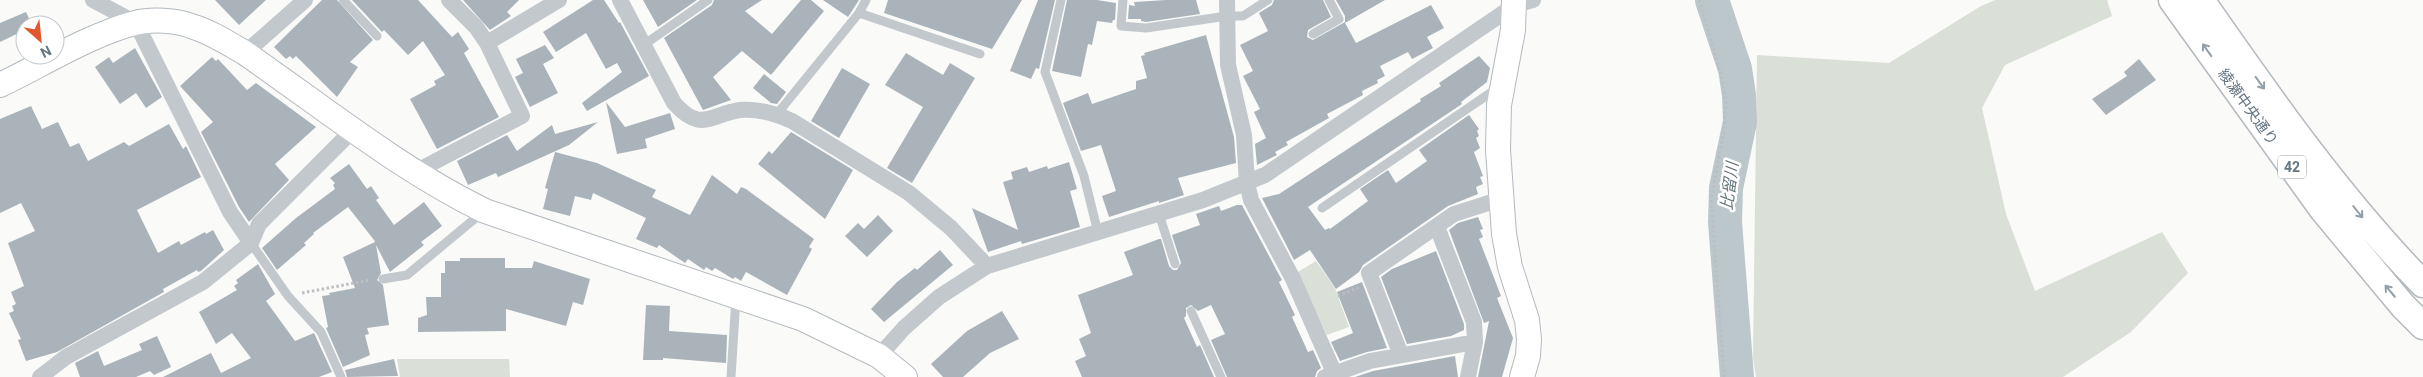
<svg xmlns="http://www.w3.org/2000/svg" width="2423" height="377" font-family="Roboto,'Noto Sans JP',sans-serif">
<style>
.green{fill:#dadfd7}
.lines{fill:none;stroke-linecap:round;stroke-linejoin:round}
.river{stroke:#bbc7cb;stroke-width:34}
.building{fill:#aab3b9}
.secondary-casing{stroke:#b3babf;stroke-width:26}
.primary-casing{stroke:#b5babe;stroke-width:29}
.path{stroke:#bbbfc2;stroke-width:3;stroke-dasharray:2.5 2.5;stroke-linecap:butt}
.lane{stroke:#c3c8cc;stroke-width:9}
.street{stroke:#c3c8cc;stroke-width:16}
.secondary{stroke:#fff;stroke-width:24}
.primary{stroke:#fff;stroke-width:26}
.oneway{stroke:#939fa8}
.labels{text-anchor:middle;stroke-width:5;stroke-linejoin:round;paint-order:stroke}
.shield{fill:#fff;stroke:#939fa8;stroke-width:1}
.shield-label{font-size:14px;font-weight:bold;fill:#657683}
.street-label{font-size:15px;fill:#657683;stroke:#fff}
.water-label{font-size:16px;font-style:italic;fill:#60757c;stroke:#fff}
</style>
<rect width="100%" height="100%" fill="#fafaf8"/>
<path class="green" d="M1995,0H2107L2112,16L2005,65L1982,108L2006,214L2035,291L2162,232L2188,273L2131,332L2063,377H1756L1753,357L1757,55L1889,63L1981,6Z
M1316,261L1335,288L1349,327L1327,335L1296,273Z
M397,359H509L510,377H400Z"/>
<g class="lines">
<path class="river" d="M1712,0L1735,69L1739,95L1740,122L1726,188L1725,222L1737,377"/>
</g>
<path class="building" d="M215,0H266L239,25Z
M322,0H337L373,40L350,62L358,67L337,97L296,56L293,59L290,56L286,59L274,47Z
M352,0H418L452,37L458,32L469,49L464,53L499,117L437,149L410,99L436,85L434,81L445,75L423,41L408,55L384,30L382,32Z
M463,0H519L507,12L511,16L490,30Z
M593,0H604L619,23L620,22L649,76L587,111L582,103L622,72L617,63L606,69L586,33L556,52L543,32Z
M643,0H697L658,27Z
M714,0H762L745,11L772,34L801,0H811L824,11L771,75L742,51L713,77L731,100L703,110L664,38L712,5Z
M823,0H859L848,17Z
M888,0H1022L992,49L884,13Z
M1038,0H1055L1039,69L1036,68L1031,79L1010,71Z
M1067,0H1097L1116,3L1115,20H1113L1112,23L1097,21L1092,45L1088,44L1081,77L1052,71Z
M1166,0H1196L1200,14L1146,22L1141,21V19H1128L1129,5L1135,6L1134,2Z
M1274,0H1323L1331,17L1308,30L1307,37L1313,40L1345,22V16L1336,0H1385L1345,23L1356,43L1431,5L1444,28L1427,37L1433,48L1412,59L1408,52L1380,66L1385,76L1377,80L1378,83L1362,91L1363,95L1327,114L1329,118L1286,142L1288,145L1275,152L1277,155L1257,165L1255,144L1266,138L1254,112L1260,109L1243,76L1253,71L1240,45L1268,31L1259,13L1272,5Z
M26,12L32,25H25V30L0,42V23Z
M1206,35L1234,137L1236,163L1178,178L1184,195L1159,203V201L1109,217L1102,196L1116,191L1101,145L1081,151L1063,103L1088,93L1092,104L1136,89V81L1147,78L1141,56L1145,55L1144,53Z
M545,45L554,58L543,64L558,93L530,107L515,77L523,73L516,59Z
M135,48L162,97L146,108L136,93L120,104L95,67L109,57L113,63Z
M906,53L943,75L950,63L975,78L912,183L887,168L923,107L885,85Z
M1479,56L1490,68L1487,82L1461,102L1462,104L1308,207L1325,230L1329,228L1330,229L1368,201L1360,189L1388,170L1396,183L1427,161L1419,150L1469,115L1479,129L1477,131L1479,136L1476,138L1480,148L1474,152L1483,176L1480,177L1483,184L1476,187L1478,194L1448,206L1363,265L1359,272L1336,289L1310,250L1294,260L1262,198L1279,194L1421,101L1420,99L1441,86L1439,83Z
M212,57L216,61L218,59L247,90L256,83L316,127L275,164L289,180L249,222L239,207L201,132L213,122L180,86Z
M2139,59L2156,80L2106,115L2092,99L2127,76L2124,72Z
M842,68L870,84L839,138L811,121Z
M764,74L786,92L777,104L771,103L753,88Z
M606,102L625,127L670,113L675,129L645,139L647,148L617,154Z
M31,106L42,129L58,122L70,147L79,143L88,161L124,142L129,146L169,124L183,149L186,146L201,177L137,210L158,253L179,241L181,245L205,232L206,234L213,230L224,250L201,271L198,272L197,270L163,289L164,292L57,352L26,361L18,340L21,339L9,313L14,311L12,306L16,304L11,292L24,286L8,243L35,231L21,203L0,213V119Z
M598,122L569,145L498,177L496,173L468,185L457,161L507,135L517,151L552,125L555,134Z
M791,132L853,170L825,219L758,164L769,151L772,154Z
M555,152L597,163L656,190L652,197L690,215L712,175L737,194L741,187L746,189L814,239L809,247L812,249L787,295L746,272L741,281L735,277L733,279L715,268L712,271L706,267L704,270L688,259L685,263L659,245L657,248L636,239L646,218L593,193L591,200L575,196L570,216L543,209L548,189L545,188Z
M1069,162L1077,189L1070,191L1080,227L1022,244L1021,241L988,252L972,208L1018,230L1003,182L1013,179L1011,172L1027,167L1029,172L1047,166L1048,169Z
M349,164L367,189L371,186L379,198L376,200L394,225L424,202L442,226L421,242L424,245L390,272L376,245L381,273L377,280L383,285L389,325L367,328L369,334L365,335L370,355L343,367L326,328L328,327L322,296L330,295L329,293L355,288L343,257L375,242L374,240L348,207L313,233L314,234L304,243L306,245L277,270L262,248L296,218L335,189L333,185L335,183L330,178Z
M1237,205H1242L1277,271L1282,280L1279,282L1295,315L1292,317L1308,352L1313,350L1321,368L1317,371L1315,377H1227L1211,340L1225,334L1211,305L1198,311L1191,305L1186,308V316L1184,318L1197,347L1200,345L1214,377H1082L1075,361L1086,356L1079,339L1091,333L1078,295L1133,275L1124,252L1159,239H1161L1169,266L1173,270H1177L1181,263L1172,235L1200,225L1196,214L1219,206L1221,211Z
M878,215L893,231L867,257L845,236L858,223L864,229Z
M1478,217L1483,229L1480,230L1483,237L1479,239L1501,296L1497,298L1513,338L1502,377H1478L1489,321L1484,323L1449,230L1458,223Z
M940,250L953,265L884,322L871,309L897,282L915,268L917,270Z
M1436,251L1464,324V330L1451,336L1407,344L1381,277L1392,269Z
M460,258H505V268H532L534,261L590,279L583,305L573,302L566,326L506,309V331L418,332V318L427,315L426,297H441V273H445V261H460Z
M258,264L275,294L266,301L295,341L314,333L332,372L319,377H163L211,353L221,373L251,358L232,333L216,344L199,312L237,290L234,286L238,283L236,280Z
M1362,282L1387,348L1367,352L1340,361L1331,342L1353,333L1337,292Z
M646,305L670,306L669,331L727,335L726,363L663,358V360H643Z
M1002,311L1019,339L990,353L963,377H943L931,364L967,331Z
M157,336L171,367L154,375L150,371L136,377H80L75,363L98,351L104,366L142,350L139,344Z
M1455,356L1458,377H1355L1373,371Z
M394,359L398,376L347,377L345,370Z"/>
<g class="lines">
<defs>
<path id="secondary" d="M1514,0L1513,30L1499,105L1498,150L1504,234L1510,267L1527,320L1529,339L1528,356L1522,377
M0,85C42,65 89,35 135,23C151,19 176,20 191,26C211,32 228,43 245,53C323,107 399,169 485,211L803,319L879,356L905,377"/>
<path id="primary" d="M2172,0L2323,210L2403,306L2423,326
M2201,0C2270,99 2339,198 2423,284"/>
</defs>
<use href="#secondary" class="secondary-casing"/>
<use href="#primary" class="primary-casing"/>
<path class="path" d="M1699,0L1721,74L1726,103L1724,129L1711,200L1724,377
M302,293L370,280
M1338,296L1358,288"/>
<path class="lane" d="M343,0L377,36
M1061,0L1045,72L1084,176L1098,233
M1123,0L1121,26L1146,28L1227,16H1243L1268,0
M859,13L980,54
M1313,34L1339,19L1329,0
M645,44L708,0
M777,114L859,13L866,0
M1322,208L1499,87
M1159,214L1175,264
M251,243L288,296L321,332L341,377
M383,279L407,275L484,211
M1191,311L1221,377
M731,377L736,297"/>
<path class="street" d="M93,0L136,23L230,212L251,243
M620,0L674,103C701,133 709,115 740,110C758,108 776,114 792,121L909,193L951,228L987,266
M1227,0L1228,65L1244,135L1247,183L1251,200L1293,279L1336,377
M487,43L559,0
M245,53L305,0
M415,172L522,116L487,43L476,27L449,0
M1437,227L1474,322L1475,342L1468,377
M1401,355L1369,273L1454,214L1501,199
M879,356L904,328L939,297L987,266L1203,200L1265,175L1515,5L1533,0
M40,377L66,357L203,282L251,243L259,224L354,129
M1325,377L1370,361L1475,342"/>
<use href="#secondary" class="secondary"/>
<use href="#primary" class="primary"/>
</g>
<defs><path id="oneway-shaft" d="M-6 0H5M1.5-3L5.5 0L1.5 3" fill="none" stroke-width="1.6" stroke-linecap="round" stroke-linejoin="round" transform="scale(1.25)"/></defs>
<g class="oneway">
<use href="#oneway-shaft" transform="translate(2207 50) rotate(-125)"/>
<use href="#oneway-shaft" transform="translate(2260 83) rotate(54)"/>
<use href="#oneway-shaft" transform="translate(2358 212) rotate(51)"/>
<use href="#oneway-shaft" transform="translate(2390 291) rotate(-130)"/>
</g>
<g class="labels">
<rect class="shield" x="2278" y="155.5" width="28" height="23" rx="4"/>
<g class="shield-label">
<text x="2292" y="172">42</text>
</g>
<g class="street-label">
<text transform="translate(2248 107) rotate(54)" y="5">綾瀬中央通り</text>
</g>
<g class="water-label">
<text transform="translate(1729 186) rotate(-83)" y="6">比留川</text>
</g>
</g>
<g transform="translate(40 40) rotate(153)"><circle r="24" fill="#ffffff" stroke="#c1c8cd"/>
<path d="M0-4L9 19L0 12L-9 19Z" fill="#e4572e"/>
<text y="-8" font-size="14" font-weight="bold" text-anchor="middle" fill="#657683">N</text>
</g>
</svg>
